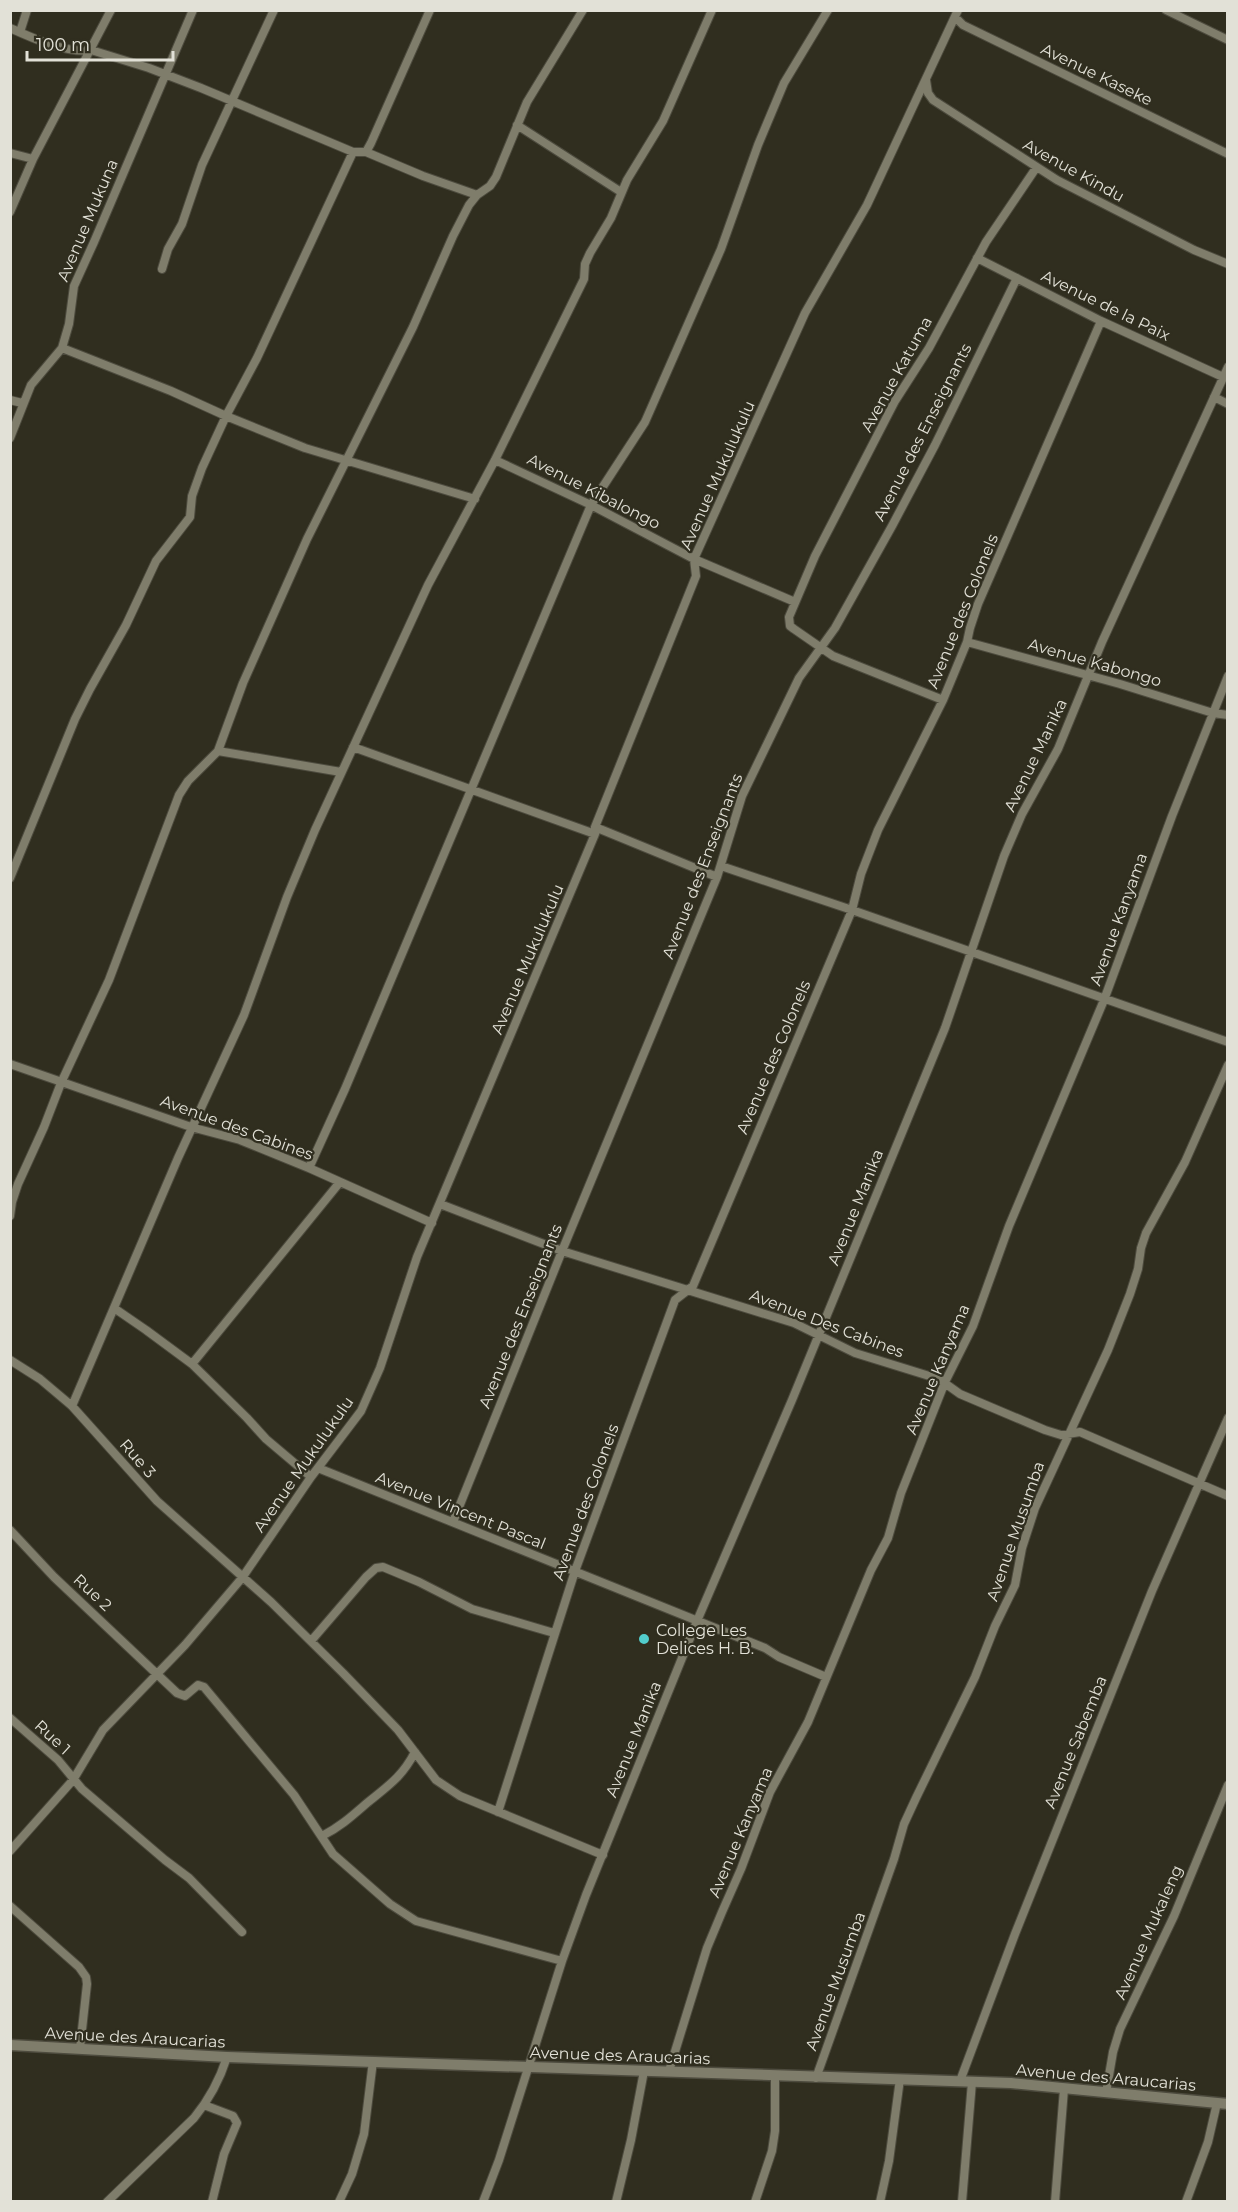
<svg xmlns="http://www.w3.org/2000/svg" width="1238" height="2212" font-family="Montserrat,sans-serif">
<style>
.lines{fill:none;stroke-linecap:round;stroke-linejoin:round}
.minor-casing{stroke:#4d4b3e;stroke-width:10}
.tertiary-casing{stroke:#4d4b3e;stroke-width:13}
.minor{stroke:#7f7d6b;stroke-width:8}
.tertiary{stroke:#7f7d6b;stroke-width:10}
.poi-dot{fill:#52cdcc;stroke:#302e1f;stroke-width:2}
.labels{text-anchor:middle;stroke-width:4.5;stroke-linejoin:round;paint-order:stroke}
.street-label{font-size:16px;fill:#e2e1d7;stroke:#302e1f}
.poi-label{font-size:16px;fill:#e2e1d7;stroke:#302e1f;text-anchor:start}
</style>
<rect width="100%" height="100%" fill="#302e1f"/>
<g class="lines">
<defs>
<path id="minor" d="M1166,10L1228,40
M955,17L963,25L1228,154
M10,28C32,38 68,54 91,50L149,68L201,88L353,152H366L423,176L477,195
M20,32L27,10
M926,80L928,93L933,100L1057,180L1194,250L1228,264
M517,125L621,192
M366,152L371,143L430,10
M10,153L33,159L111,10
M10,212L33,159
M977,258L1101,321L1223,377
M162,269L168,249L182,224L202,165L274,10
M62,348L171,391L226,416L305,448L475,499
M1214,397L1228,404
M10,400L22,403
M10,438L31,385L62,348L69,324L74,286L94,242L193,10
M495,460L591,505L694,559L795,602
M967,642L1120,684L1213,713L1228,715
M943,700L833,656L794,629L790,626L789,617L815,556L895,401L929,348L986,242L1036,168
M353,747L595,834
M218,751L341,772
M595,827L717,877
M721,866L852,910L1228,1042
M10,878L75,719L90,689L126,625L156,561L190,517L192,496L202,468L226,416L257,358L353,152
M10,1064L191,1127L240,1140L309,1168L432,1223
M309,1168L345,1089L591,505L645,422L721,249L758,145L784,83L828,10
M440,1204L562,1251L794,1323L855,1353L939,1379L960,1394L1045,1430L1061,1435L1080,1432L1228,1496
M10,1216L12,1202L18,1184L44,1127L61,1083L109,980L179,795L188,781L218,751L243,683L307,539L413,327L453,236L469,205L477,195L490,186L496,177L527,102L583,10
M114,1308L146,1330L192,1364L247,1418L266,1439L311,1477
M10,1360L40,1379L72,1406L157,1501L271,1602L343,1673L398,1730L436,1780L460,1796L603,1855
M192,1364L340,1182
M72,1406L178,1158L244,1015L287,897L315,830L428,585L495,460L584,279L585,264L590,253L611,218L627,180L663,121L712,10
M318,1468L765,1648L779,1657L826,1677
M453,1522L562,1251L717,877L742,796L799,678L835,628L892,526L935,445L1017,278
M10,1530L54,1577L177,1693L185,1696L198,1685L204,1687L294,1795L333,1854L390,1904L416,1921L562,1961
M311,1641L366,1577L376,1568L383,1567L419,1582L472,1609L554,1633
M10,1718L58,1760L82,1789L165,1860L189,1878L242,1932
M498,1812L575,1571L675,1300L693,1286L852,910L861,874L878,830L943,700L967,642L970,628L978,604L1101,321
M322,1836C340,1827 352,1816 367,1803C388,1786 402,1777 415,1752
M10,1851L73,1780L103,1730L185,1645L242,1578L311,1477L361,1411L380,1368L417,1257L595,834V827L696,576L694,559L805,313L867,205L958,10
M10,1906L79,1967L86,1977L87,1984L80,2048
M669,2071L707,1948L722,1912L741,1869L770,1792L808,1722L871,1570L888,1538L901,1493L945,1382L973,1326L1009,1226L1104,1000L1172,816L1228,676
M816,2078L894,1859L904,1824L916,1798L975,1677L995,1626L1015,1585L1022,1548L1035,1508L1108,1350L1130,1294L1138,1269L1141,1248L1146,1233L1185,1162L1228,1065
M960,2081L1015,1934L1152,1591L1228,1418
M1106,2093L1113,2052L1120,2029L1174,1916L1228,1785
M204,2105L233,2116L237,2123L224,2154L212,2202
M107,2202L194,2118C208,2101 220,2079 227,2057
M339,2202L352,2174L364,2134L373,2061
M483,2202L499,2160L562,1961L586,1895L697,1621L792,1400L945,1028L1004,856L1022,814L1058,749L1102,642L1228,367
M616,2202L631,2140L644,2071
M755,2202L772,2151L775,2131V2077
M880,2202L889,2161L900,2079
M962,2202L972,2082
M1055,2202L1064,2089
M1186,2202L1208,2142L1217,2103"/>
<path id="tertiary" d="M10,2045L227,2057L1011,2083L1228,2104"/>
</defs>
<use href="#minor" class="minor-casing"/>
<use href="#tertiary" class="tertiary-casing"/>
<use href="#minor" class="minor"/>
<use href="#tertiary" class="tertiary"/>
</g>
<circle class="poi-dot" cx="644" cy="1639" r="6"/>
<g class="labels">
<g class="street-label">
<text transform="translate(1097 74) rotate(26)" y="6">Avenue Kaseke</text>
<text transform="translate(1074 170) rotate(29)" y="6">Avenue Kindu</text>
<text transform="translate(87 220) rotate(-67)" y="6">Avenue Mukuna</text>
<text transform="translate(1106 305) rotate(26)" y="6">Avenue de la Paix</text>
<text transform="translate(896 374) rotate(-61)" y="6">Avenue Katuma</text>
<text transform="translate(922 432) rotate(-63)" y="6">Avenue des Enseignants</text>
<text transform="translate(717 475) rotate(-66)" y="6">Avenue Mukulukulu</text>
<text transform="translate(594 491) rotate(27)" y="6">Avenue Kibalongo</text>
<text transform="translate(962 611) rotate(-68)" y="6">Avenue des Colonels</text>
<text transform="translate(1095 662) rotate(16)" y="6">Avenue Kabongo</text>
<text transform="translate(1035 755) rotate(-64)" y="6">Avenue Manika</text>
<text transform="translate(702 866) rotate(-69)" y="6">Avenue des Enseignants</text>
<text transform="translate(1118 919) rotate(-70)" y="6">Avenue Kanyama</text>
<text transform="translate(527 959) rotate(-67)" y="6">Avenue Mukulukulu</text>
<text transform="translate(773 1057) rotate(-67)" y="6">Avenue des Colonels</text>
<text transform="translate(237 1127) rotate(20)" y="6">Avenue des Cabines</text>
<text transform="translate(855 1207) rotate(-68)" y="6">Avenue Manika</text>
<text transform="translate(520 1316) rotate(-68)" y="6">Avenue des Enseignants</text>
<text transform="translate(827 1323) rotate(21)" y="6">Avenue Des Cabines</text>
<text transform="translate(937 1369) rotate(-67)" y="6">Avenue Kanyama</text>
<text transform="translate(138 1458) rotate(49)" y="6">Rue 3</text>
<text transform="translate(303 1464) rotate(-55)" y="6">Avenue Mukulukulu</text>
<text transform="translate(585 1502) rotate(-70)" y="6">Avenue des Colonels</text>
<text transform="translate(461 1510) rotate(22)" y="6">Avenue Vincent Pascal</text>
<text transform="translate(1015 1531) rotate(-71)" y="6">Avenue Musumba</text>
<text transform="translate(93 1592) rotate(43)" y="6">Rue 2</text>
<text transform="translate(53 1737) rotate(43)" y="6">Rue 1</text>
<text transform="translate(633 1739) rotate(-68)" y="6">Avenue Manika</text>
<text transform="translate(1075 1742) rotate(-68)" y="6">Avenue Sabemba</text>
<text transform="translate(740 1832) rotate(-67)" y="6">Avenue Kanyama</text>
<text transform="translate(1148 1932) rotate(-66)" y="6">Avenue Mukaleng</text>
<text transform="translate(835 1981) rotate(-70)" y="6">Avenue Musumba</text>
<text transform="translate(135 2037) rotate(3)" y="6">Avenue des Araucarias</text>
<text transform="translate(620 2055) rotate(2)" y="6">Avenue des Araucarias</text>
<text transform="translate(1106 2077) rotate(5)" y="6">Avenue des Araucarias</text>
</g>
<g class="poi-label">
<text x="656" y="1636">College Les<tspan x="656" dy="18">Delices H. B.</tspan></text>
</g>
</g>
<rect width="1238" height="2212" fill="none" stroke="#e2e1d7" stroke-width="24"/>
<path d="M27 51v9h146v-9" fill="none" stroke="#e2e1d7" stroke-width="3"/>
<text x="36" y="51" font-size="18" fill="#e2e1d7" stroke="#302e1f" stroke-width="4.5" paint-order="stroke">100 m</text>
</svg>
